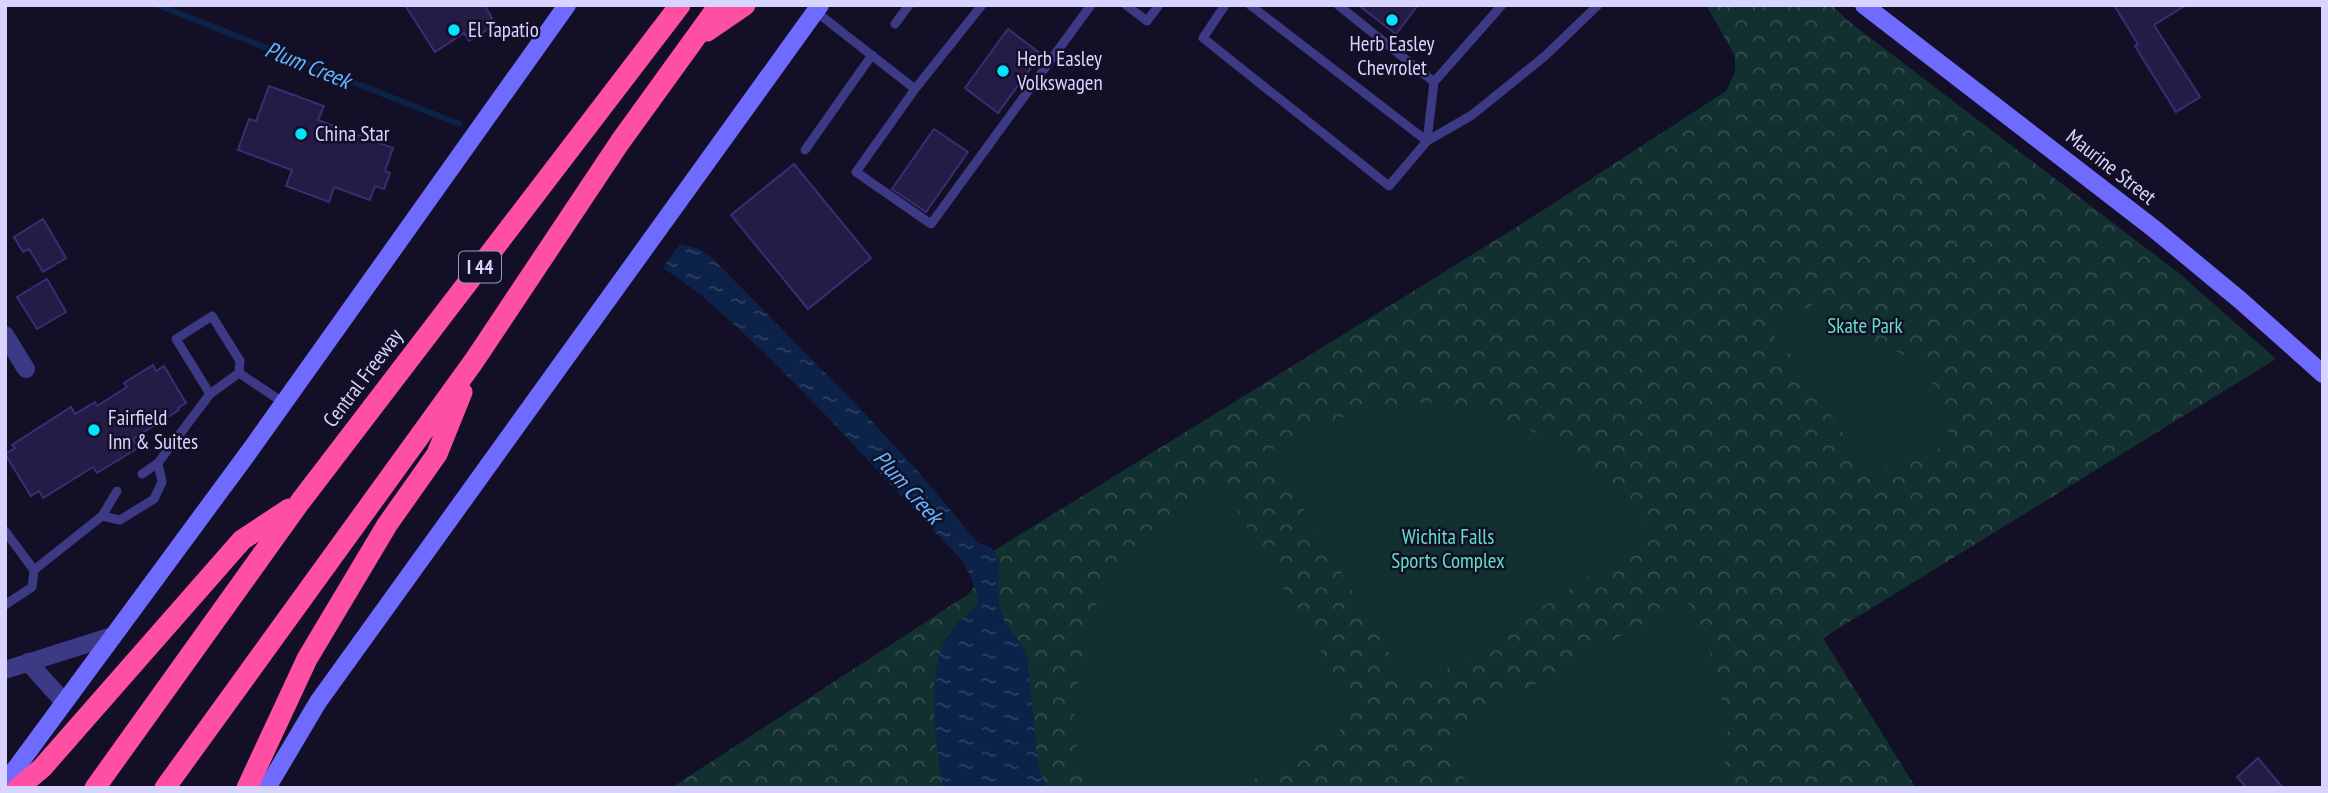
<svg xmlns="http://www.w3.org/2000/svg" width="2328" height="793" font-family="'PT Sans Narrow',sans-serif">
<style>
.park{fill:url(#park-crowns)}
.garden{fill:#12302f}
.water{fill:url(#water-ripples)}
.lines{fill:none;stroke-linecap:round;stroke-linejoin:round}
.stream{stroke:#0c2248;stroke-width:6}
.building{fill:#241b47;stroke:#3b2d73;stroke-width:2}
.lane{stroke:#3d3a85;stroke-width:9}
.street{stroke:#3d3a85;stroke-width:18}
.secondary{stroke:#6f6bff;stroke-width:18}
.highway{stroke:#ff4fa3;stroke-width:21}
.poi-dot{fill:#00e5ff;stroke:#130f26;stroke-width:2.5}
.labels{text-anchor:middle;stroke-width:5;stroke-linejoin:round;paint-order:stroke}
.shield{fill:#130f26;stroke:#9e99be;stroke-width:2}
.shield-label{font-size:19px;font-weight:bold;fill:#d9d4ff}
.poi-label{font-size:21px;fill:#d9d4ff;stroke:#130f26;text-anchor:start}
.street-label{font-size:21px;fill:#d9d4ff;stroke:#130f26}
.park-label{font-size:21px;fill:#5fe0c0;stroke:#130f26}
.water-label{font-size:23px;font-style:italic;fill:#62b6ff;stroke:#130f26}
</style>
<defs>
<pattern id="park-crowns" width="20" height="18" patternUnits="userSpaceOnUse" patternTransform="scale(1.75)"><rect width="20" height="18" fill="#12302f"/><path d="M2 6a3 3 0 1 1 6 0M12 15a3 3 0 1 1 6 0" fill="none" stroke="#344d4e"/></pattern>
<pattern id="water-ripples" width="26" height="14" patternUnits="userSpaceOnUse" patternTransform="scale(1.75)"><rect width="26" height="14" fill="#0c2248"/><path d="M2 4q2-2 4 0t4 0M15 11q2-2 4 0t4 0" fill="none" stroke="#2f4163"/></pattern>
</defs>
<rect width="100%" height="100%" fill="#130f26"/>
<path class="park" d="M1706,5H1832L1847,20L2180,274L2276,359L1823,638L1916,788H671L970,593L995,550L1520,225L1726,91L1735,72V56Z"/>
<path class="garden" d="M1814,303C1838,308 1838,307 1847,329L1906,356L1919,365L1934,386L1932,395L1944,415L1942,419L1949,433C1938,460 1924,453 1903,458C1893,461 1882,470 1872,475L1815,392L1795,357L1783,349L1778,351L1773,347L1775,331Z
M1447,403L1503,419L1555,441L1613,491L1649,537L1435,677L1402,675L1269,451C1307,429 1348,412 1392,405C1410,402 1429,403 1447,403Z
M1219,480L1352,704L1338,734L1238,788H1087L1073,727L1079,672L1091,614L1118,567L1156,526L1193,496Z
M1686,599L1710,652L1728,726L1723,788H1470L1450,756L1463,725Z"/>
<path class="water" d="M680,244L702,250L713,259L851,399L917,470L978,543L992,548L999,561V606L1006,625L1022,644L1028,662L1038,765L1046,788H943C935,745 924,665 952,629C960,618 972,614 979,602L971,576L959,557C899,495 842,430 781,370C744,333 707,296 663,268Z"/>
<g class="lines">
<path class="stream" d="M158,5L459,124"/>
</g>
<path class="building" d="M405,5H484L492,18L486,22L490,28L469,41L464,33L435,52Z
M1358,5H1418L1396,34Z
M2114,5H2186L2154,25L2200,97L2176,112L2135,46L2138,44Z
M1008,29L1041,54L998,113L965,88Z
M269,86L324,106L318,120L393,148L385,171L390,173L384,189L375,186L370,200L334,187L329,202L286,186L292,170L238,150L249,119L256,121Z
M934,129L968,152L926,212L892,189Z
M794,164L871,258L808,309L731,215Z
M43,219L66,258L43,272L29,249L23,252L14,237Z
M47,279L66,312L37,329L17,297Z
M153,365L156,371L164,366L186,403L178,408L179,410L133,439L138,448L97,473L93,467L43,498L39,491L31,496L5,454L15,448L12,445L71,407L75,414L95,402L97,406L127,387L124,383Z
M2258,758L2283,788H2247L2237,777Z"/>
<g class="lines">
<path class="lane" d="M1126,5L1147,21L1159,5
M1225,5L1203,38L1389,186L1427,141L1472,115L1545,56L1598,5
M1250,5L1427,141L1434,82
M1338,5L1434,82L1502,5
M815,11L915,89L856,172L931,224L1091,5
M895,24L909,5
M915,89L982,5
M805,150L872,55
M239,373L210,394L176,339L212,316L240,361L239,373L284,403
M142,474L158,463L210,394
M102,516L120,520L154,499L162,482L158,463
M5,531L34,570L32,587L5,605
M34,570L102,516L117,491"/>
<path class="street" d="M5,335L26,369
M28,662L64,702
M5,670L112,636"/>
<path class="secondary" d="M1864,5L2153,228L2240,300L2323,374
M5,783L251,449L567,5
M267,788L318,702L820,5"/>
<path class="highway" d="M707,31L745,5
M18,788L42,768L242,540L289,509
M95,788L300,502L680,5
M165,788L474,361L620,142L719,5
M247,788L307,659L387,525L437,454L462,392"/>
</g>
<g class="poi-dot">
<circle cx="1392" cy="20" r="7"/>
<circle cx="454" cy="30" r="7"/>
<circle cx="1003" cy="71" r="7"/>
<circle cx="301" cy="134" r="7"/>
<circle cx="94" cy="430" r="7"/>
</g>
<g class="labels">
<rect class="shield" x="459" y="251.5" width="42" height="31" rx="5"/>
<g class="shield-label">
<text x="480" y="274">I 44</text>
</g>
<g class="poi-label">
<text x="468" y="37">El Tapatio</text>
<text x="1392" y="51" text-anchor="middle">Herb Easley<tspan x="1392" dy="24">Chevrolet</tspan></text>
<text x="1017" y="66">Herb Easley<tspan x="1017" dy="24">Volkswagen</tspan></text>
<text x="315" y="141">China Star</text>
<text x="108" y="425">Fairfield<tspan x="108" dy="24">Inn &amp; Suites</tspan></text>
</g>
<g class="street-label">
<text transform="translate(2111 167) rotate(38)" y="7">Maurine Street</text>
<text transform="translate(363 378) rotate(-53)" y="7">Central Freeway</text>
</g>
<g class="park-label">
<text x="1865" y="333">Skate Park</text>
<text x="1448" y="544">Wichita Falls<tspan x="1448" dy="24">Sports Complex</tspan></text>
</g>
<g class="water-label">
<text transform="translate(308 65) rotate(22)" y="8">Plum Creek</text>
<text transform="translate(908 487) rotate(48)" y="8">Plum Creek</text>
</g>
</g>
<rect width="2328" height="793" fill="none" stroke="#d9d4ff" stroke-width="14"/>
</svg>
